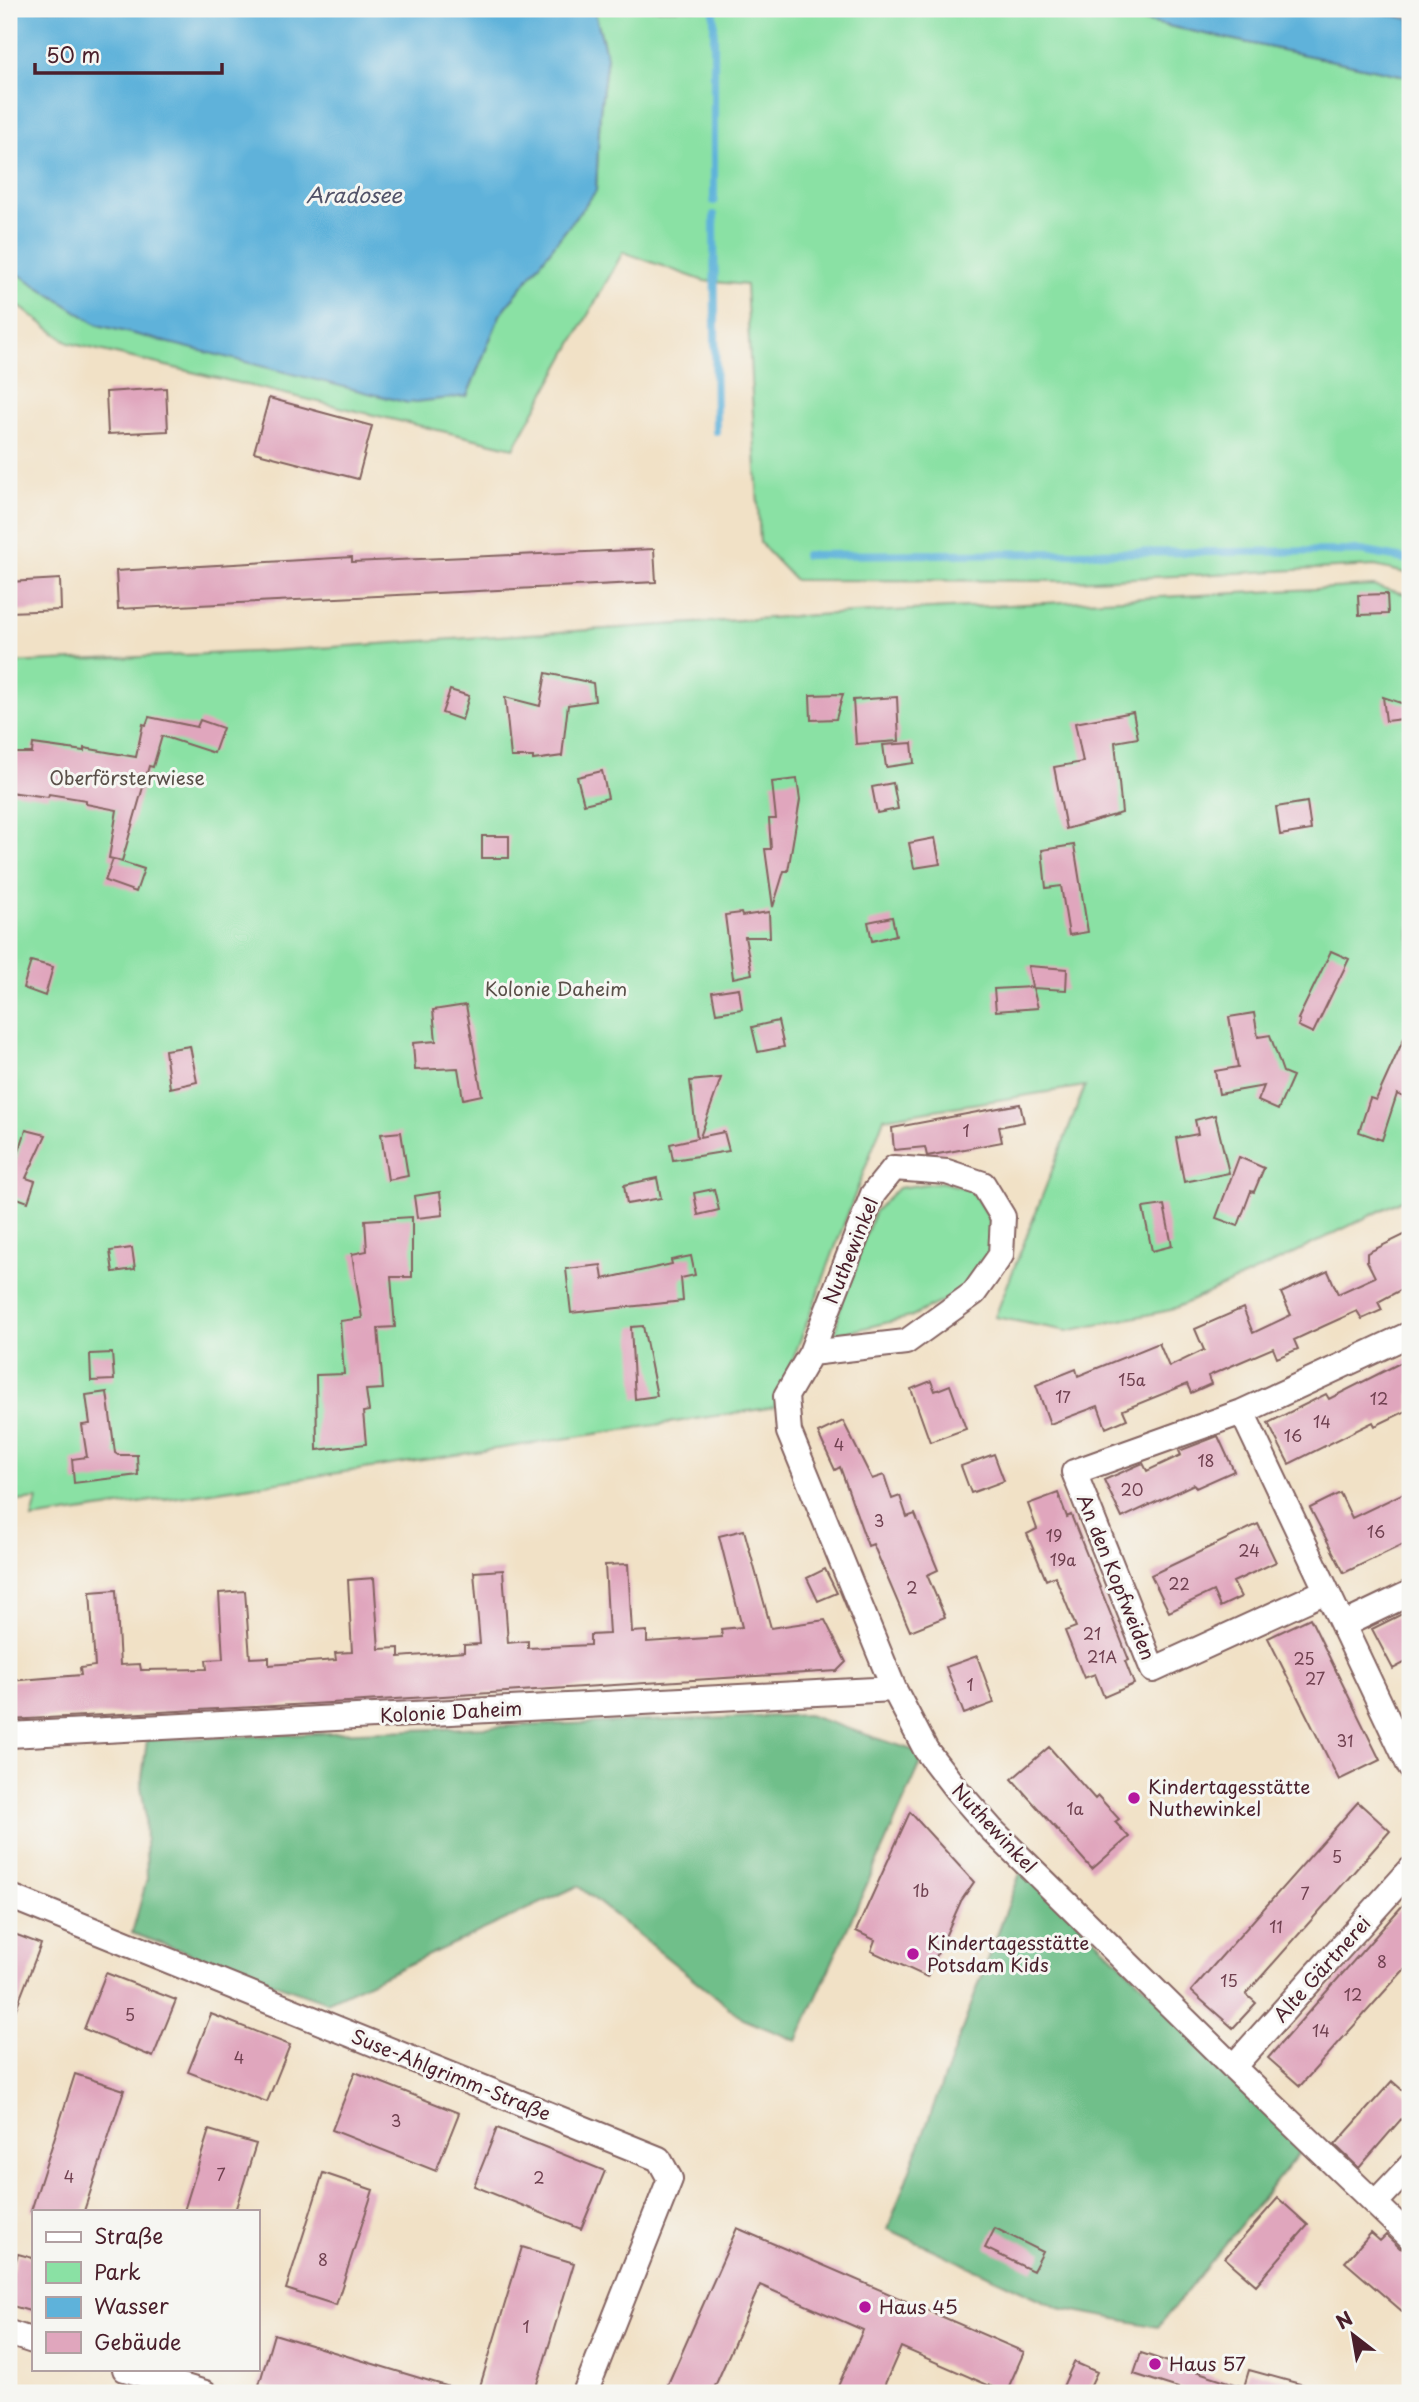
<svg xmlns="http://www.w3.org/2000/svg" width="1419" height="2402" font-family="'Playpen Sans',sans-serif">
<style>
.green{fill:#8ae1a4;stroke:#6a8068;stroke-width:2}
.forest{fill:#6fbf8a;stroke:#5c6f5a;stroke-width:2}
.water{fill:#5eb2da;stroke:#546882;stroke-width:2}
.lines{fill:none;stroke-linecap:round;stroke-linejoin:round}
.stream{stroke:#5eb2da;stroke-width:8}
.building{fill:#e0a6bd}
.minor-casing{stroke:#846361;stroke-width:28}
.minor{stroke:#fff;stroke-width:24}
.poi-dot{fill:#b5179e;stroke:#f6f6f2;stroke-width:2.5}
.labels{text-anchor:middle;stroke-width:6;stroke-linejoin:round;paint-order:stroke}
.number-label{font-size:16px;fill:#704150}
.park-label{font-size:19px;fill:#5a5049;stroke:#f6f6f2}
.street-label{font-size:19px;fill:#4a1f2b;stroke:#f6f6f2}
.poi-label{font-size:19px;fill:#4a1f2b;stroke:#f6f6f2;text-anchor:start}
.water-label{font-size:21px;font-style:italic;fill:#515268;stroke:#f6f6f2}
</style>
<rect width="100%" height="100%" fill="#f6f6f2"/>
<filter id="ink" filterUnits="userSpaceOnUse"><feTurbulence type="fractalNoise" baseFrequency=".0143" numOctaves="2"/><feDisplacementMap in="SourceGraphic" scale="14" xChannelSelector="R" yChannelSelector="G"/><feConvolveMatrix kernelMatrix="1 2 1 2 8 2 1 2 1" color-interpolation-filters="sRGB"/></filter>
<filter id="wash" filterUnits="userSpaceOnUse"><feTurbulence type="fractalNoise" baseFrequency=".00686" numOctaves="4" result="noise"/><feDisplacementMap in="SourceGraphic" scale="28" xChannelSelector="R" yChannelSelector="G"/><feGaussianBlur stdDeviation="1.57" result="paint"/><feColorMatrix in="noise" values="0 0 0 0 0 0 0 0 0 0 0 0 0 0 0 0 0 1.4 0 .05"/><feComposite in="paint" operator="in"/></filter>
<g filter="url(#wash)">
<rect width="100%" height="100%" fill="#f1e1c6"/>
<path class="green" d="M594,9H1087L1410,77V574L1375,566L1073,581L795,580L760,543L746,285L704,281L623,252L514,448L69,343L9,299V268L99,325L467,396L500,315L596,191L600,112L607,57Z
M1373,586L1410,595V1196L1270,1265L1171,1310L1067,1331L995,1317L1085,1086L884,1118L775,1407L32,1519L37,1499L9,1502V663L273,651L815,615Z
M941,1182L970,1189L991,1220L990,1251L961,1292L910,1317L835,1335L842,1295L875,1211L898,1188Z"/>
<path class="forest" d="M807,1715L925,1754L797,2041L743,2019L578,1886L327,2002L132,1933L147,1879L145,1812L141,1786L147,1740Z
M1022,1868L1307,2143L1158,2327L1059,2308L888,2229Z"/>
<path class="water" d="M9,9H594L607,57L600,112L596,191L500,315L467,396L408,403L98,325L9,268Z
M1087,9H1365L1410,19V77Z"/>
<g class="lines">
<path class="stream" d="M714,9V201
M714,215L716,431
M806,555L1361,551L1410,560"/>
</g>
<g id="blocks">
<path class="building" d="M166,388L168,431L108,434L106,392Z
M269,398L372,426L358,479L254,452Z
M654,549L656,582L118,609L116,571L352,557V562Z
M60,579L61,610L9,612V582Z
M1387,594L1388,614L1359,615L1358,595Z
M546,673L593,683L595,701L568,705L562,756L533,760V757H511L505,697L540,706Z
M450,690L469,696L462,720L442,713Z
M843,694L836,719L811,720L810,695Z
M897,697L899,741L856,744L853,700Z
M1383,697L1410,706V718L1386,721Z
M1133,712L1138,738L1115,742L1122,813L1066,829L1054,767L1083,762L1075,723Z
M149,717L197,727L200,720L223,728L214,753L162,736L153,767L149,766L122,861L109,858L117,810L86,804V800L49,794L48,797L9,792V753H32L33,744L84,751V748L136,757L143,724L146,725Z
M912,743L914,763L886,767L883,745Z
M602,771L608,798L584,804L577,777Z
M797,779L800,800L788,871H784L773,907L765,849H771L769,819H776L772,782Z
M893,783L898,809L877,813L872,787Z
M1307,802L1311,830L1280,835L1276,807Z
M482,836H509V858H482Z
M935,838L940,864L914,868L909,843Z
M1074,845L1088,932L1069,935L1061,886L1046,888L1042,850Z
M113,859L144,869L136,892L105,881Z
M769,912L770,937H745L752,974L733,978L725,915L741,913L742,916Z
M892,917L896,935L872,941L868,922Z
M1331,951L1349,959L1313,1033L1298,1026L1300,1020L1298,1019Z
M31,961L53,967L45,996L23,988Z
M1028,966L1067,969L1066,990L1033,988L1038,1008L996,1011L994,989L1032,987Z
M739,988L742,1009L716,1013L712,992Z
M466,1005L482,1095L463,1099L458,1068L415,1070L413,1043L436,1041L433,1010Z
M1254,1013L1258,1037L1270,1035L1283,1072L1293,1076L1278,1110L1258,1101L1264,1086L1219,1094L1215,1071L1238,1067L1229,1017Z
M778,1021L784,1047L758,1052L752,1027Z
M1410,1025V1100L1397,1094L1382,1140L1359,1132L1370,1098L1376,1100Z
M190,1046L197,1082L170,1088L165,1050Z
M721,1078L700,1137L724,1132L729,1151L673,1160L670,1144L697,1138L690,1081Z
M1020,1104L1024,1122L999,1127L1002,1142L927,1156L925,1147L894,1150L892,1128Z
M1215,1115L1229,1173L1184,1182L1176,1138L1198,1134L1195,1120Z
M26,1130L46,1135L26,1178L35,1181L28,1202L9,1195V1172L12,1173Z
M401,1132L408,1176L388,1180L381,1134Z
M1239,1157L1264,1168L1254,1192L1251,1191L1238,1226L1216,1218Z
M657,1178L661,1198L627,1204L624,1185Z
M714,1189L719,1210L698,1215L694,1193Z
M440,1192L443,1215L417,1218L414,1196Z
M1164,1205L1172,1246L1152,1251L1143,1208Z
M412,1217V1277H391L395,1327L378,1328L383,1389L366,1390L369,1411L363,1412L366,1444L317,1450L316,1375L344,1374L340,1321L362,1318L352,1254L367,1251L365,1220Z
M1410,1232V1285L1378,1302L1382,1310L1362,1319L1357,1311L1324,1326L1294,1340L1298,1349L1277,1358L1273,1348L1238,1363L1208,1376L1211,1384L1191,1393L1187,1384L1123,1410L1127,1419L1106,1428L1098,1406L1050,1424L1036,1385L1076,1369L1078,1376L1159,1343L1169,1367L1204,1350L1195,1329L1243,1308L1253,1333L1291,1315L1281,1293L1328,1271L1338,1294L1375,1277L1367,1261V1253Z
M132,1248L135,1269L113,1272L110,1251Z
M691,1256L695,1275L681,1278L683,1301L571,1313L566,1269L601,1265L603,1279L672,1264L671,1260Z
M643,1326L657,1396L635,1399L631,1327Z
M112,1353L114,1380L91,1381L90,1354Z
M1410,1358V1409L1375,1426L1373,1422L1289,1464L1268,1423L1326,1394L1329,1399Z
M931,1381L935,1391L950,1385L966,1429L930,1442L911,1389Z
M107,1392L115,1453L118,1455H137L138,1475L74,1483L72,1459L87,1457L82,1425L90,1424L86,1395Z
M843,1421L872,1479L884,1475L892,1499L900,1496L907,1517L915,1514L938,1570L927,1575L945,1617L910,1631L873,1544L868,1546L840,1467L835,1470L818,1433Z
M1218,1436L1234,1471L1196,1488L1194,1484L1122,1518L1104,1480L1143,1463L1147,1471L1181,1455L1179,1451Z
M994,1454L1004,1481L971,1493L961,1466Z
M1410,1490V1541L1344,1573L1310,1508L1340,1493L1352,1518Z
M1058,1493L1067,1517L1071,1515L1129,1660L1125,1661L1134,1684L1104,1697L1095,1674L1084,1678L1065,1631L1076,1627L1055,1576L1046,1580L1027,1534L1037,1529L1028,1504Z
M1258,1524L1276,1562L1233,1582L1241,1597L1220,1607L1213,1591L1169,1612L1151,1575Z
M744,1530L771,1628L825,1620L846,1662L837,1671L348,1702L9,1720V1681L81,1675L80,1668L95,1666L90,1592L116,1590L120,1665L140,1664L141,1670L207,1669L206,1660L223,1659L219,1593L245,1591L250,1658L269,1657V1665L336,1660L335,1653L352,1652L348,1580L374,1578L379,1649L399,1648V1657L464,1652V1645L480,1644L474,1572L503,1570L508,1643L528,1641V1648L590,1645V1635L609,1634L605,1565L628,1564L632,1632L647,1631V1642L722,1637L721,1629L742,1627L719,1536Z
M825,1569L837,1593L818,1601L807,1578Z
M1410,1610V1660L1393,1669L1372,1629Z
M1310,1618L1380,1760L1339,1780L1268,1638Z
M977,1656L994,1703L964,1714L946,1667Z
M1049,1747L1095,1799L1098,1796L1119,1819L1115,1822L1129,1837L1092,1869L1012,1779Z
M1358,1802L1390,1831L1246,1994L1256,2003L1233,2028L1191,1991Z
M910,1812L974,1882L961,1901L927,1977L871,1951L875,1940L856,1931Z
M1410,1897V1963L1300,2086L1268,2058Z
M9,1932L41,1944L10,2024H9Z
M106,1973L176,2000L153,2057L84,2029Z
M211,2014L290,2045L267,2102L188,2072Z
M355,2072L459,2113L436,2171L332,2130Z
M75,2074L124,2090L84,2211H31Z
M1392,2081L1410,2097V2109L1359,2168L1335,2145Z
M497,2128L605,2171L581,2229L474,2186Z
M209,2130L256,2144L235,2211H184Z
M323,2173L373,2190L336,2305L286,2289Z
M1278,2198L1308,2225L1256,2285L1225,2258Z
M737,2228L1024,2352L1006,2393L901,2347L881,2393H835L863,2330L760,2285L712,2393H664Z
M995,2228L1043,2252L1033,2271L985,2248Z
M1371,2233L1380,2241L1386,2235L1400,2248L1410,2251V2318L1345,2262Z
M522,2247L574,2263L543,2365L534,2393H478Z
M18,2254L33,2258V2312L9,2305V2282Z
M274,2334L453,2388V2393H286L259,2385Z
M1141,2353L1244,2387L1249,2370L1311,2387L1310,2393H1194L1134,2374Z
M1074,2362L1097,2372L1087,2393H1060Z"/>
</g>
</g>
<g filter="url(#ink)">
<use href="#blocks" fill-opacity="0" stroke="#846361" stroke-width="2"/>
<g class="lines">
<defs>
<path id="minor" d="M811,1353L873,1194L894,1168L947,1172L983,1184L1003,1217L1001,1255L974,1293L906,1342L811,1353L786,1396L789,1432L894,1689L926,1750L956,1789L991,1829L1233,2067L1410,2237
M1242,1412L1410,1767
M1326,1591L1153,1670L1074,1472L1242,1412L1410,1334
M1343,1625L1410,1593
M9,1735L894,1689
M9,1896L659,2159L670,2179L585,2393
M1233,2067L1410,1870
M1375,2203L1410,2166
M9,2333L33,2341
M125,2369L205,2393"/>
</defs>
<use href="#minor" class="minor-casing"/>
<use href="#minor" class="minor"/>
</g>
</g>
<g class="poi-dot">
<circle cx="1134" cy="1798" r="7"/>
<circle cx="913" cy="1954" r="7"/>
<circle cx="865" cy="2307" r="7"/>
<circle cx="1155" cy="2364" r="7"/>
</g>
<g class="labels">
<g class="number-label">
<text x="966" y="1137">1</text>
<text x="1132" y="1386">15a</text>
<text x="1063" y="1403">17</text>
<text x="1379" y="1405">12</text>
<text x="1322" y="1428">14</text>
<text x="1293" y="1442">16</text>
<text x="839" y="1451">4</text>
<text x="1206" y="1467">18</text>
<text x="1132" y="1496">20</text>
<text x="879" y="1527">3</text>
<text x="1376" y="1538">16</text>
<text x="1054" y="1542">19</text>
<text x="1249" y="1557">24</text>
<text x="1063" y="1566">19a</text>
<text x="1179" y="1590">22</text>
<text x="912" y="1594">2</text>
<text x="1092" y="1640">21</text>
<text x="1102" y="1663">21A</text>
<text x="1304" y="1665">25</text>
<text x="1315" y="1685">27</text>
<text x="970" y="1691">1</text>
<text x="1345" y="1747">31</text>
<text x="1075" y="1815">1a</text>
<text x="1337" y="1863">5</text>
<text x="921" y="1897">1b</text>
<text x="1305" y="1900">7</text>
<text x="1276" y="1933">11</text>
<text x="1382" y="1968">8</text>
<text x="1229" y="1987">15</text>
<text x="1353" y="2001">12</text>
<text x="130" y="2021">5</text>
<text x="1321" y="2037">14</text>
<text x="239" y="2064">4</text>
<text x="396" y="2127">3</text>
<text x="221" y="2181">7</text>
<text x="69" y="2183">4</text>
<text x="539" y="2184">2</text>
<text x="323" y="2266">8</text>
<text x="526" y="2333">1</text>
</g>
<g class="park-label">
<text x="127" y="785">Oberförsterwiese</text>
<text x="556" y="996">Kolonie Daheim</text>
</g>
<g class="street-label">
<text transform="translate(851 1251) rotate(-68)" y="7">Nuthewinkel</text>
<text transform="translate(1116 1577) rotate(68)" y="7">An den Kopfweiden</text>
<text transform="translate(451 1712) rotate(-3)" y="7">Kolonie Daheim</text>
<text transform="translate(994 1828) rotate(47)" y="7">Nuthewinkel</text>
<text transform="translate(1322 1969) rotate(-48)" y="7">Alte Gärtnerei</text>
<text transform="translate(451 2075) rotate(22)" y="7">Suse-Ahlgrimm-Straße</text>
</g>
<g class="poi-label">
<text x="1148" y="1794">Kindertagesstätte<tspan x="1148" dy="22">Nuthewinkel</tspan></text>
<text x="927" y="1950">Kindertagesstätte<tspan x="927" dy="22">Potsdam Kids</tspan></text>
<text x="879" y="2314">Haus 45</text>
<text x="1169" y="2371">Haus 57</text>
</g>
<g class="water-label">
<text x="354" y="203">Aradosee</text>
</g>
</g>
<rect width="1419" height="2402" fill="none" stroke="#f6f6f2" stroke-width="35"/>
<rect x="32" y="2210" width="228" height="161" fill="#f6f6f2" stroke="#b1a0a2" stroke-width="2"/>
<rect x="46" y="2232" width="35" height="10" fill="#ffffff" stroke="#b1a0a2" stroke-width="2"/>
<text x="94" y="2244" font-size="21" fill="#4a1f2b">Straße</text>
<rect x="46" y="2262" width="35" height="21" fill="#8ae1a4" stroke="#b1a0a2" stroke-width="2"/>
<text x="94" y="2280" font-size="21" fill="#4a1f2b">Park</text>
<rect x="46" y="2297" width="35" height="21" fill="#5eb2da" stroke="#b1a0a2" stroke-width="2"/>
<text x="94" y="2314" font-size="21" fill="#4a1f2b">Wasser</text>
<rect x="46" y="2332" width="35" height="21" fill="#e0a6bd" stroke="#b1a0a2" stroke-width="2"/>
<text x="94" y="2350" font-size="21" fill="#4a1f2b">Gebäude</text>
<g transform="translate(1353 2335) rotate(329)" stroke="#f6f6f2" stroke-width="5" paint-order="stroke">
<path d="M0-5L12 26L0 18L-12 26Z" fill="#4a1f2b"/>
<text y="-10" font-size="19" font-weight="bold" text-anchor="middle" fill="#4a1f2b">N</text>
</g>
<path d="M35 63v10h187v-10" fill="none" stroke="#4a1f2b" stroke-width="3.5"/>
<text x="46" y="63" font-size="21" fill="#4a1f2b" stroke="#f6f6f2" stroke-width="5" paint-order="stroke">50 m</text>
</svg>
